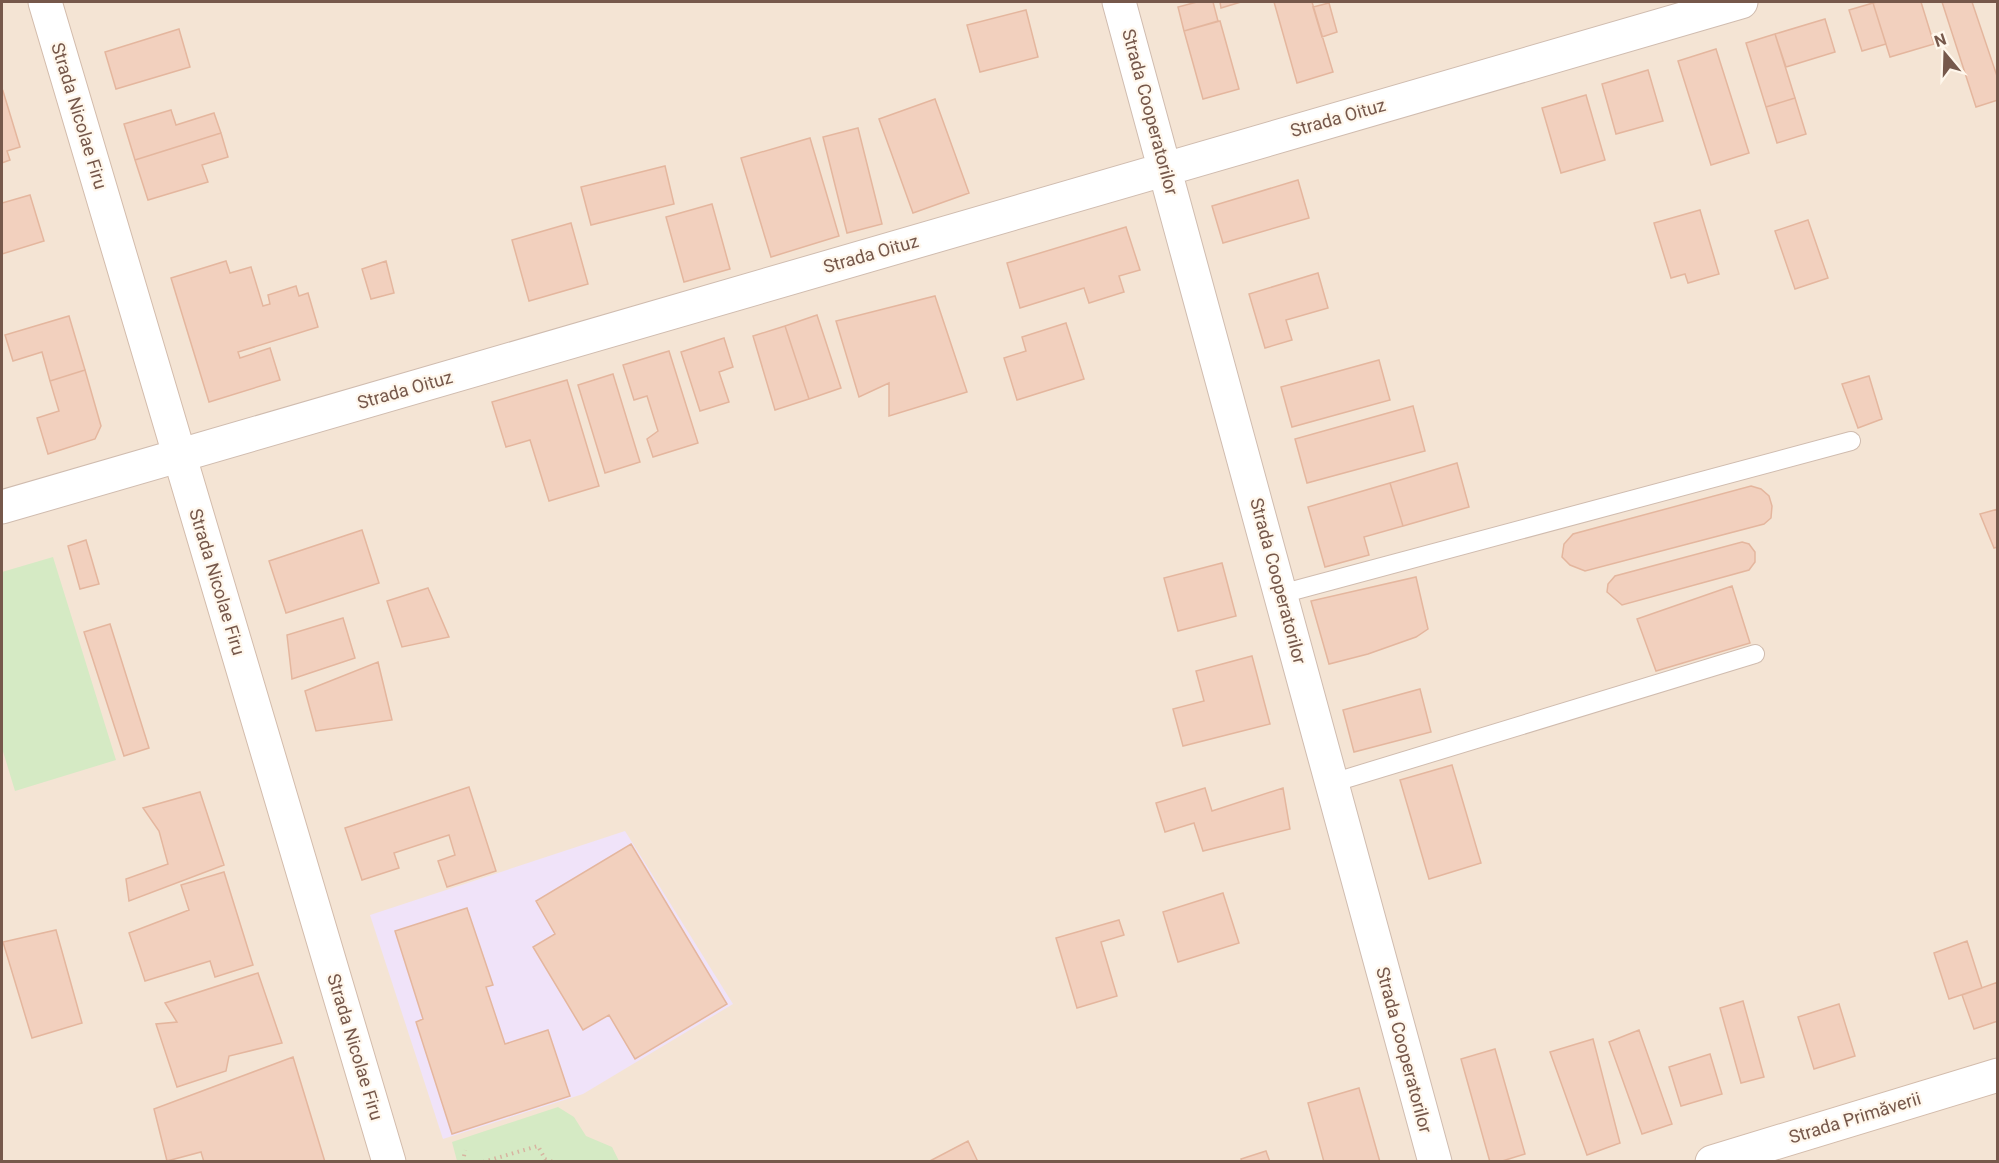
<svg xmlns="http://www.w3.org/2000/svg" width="1999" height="1163" font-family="Roboto,sans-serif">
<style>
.residential{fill:#f4e4d4}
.education{fill:#f0e3f9}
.green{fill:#d5eac4}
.building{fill:#f2d0be;stroke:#e4b69e;stroke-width:1.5}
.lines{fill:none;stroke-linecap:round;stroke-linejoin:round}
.lane-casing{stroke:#d0bcaf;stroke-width:20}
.street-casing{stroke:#d0bcaf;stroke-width:35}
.secondary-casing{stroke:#d3bcac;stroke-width:35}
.path{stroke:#d7b4a0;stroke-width:4;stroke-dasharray:1.5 4.5;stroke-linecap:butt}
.lane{stroke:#fff;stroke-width:18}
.street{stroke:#fff;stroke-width:33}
.secondary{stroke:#fff;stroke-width:33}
.labels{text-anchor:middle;stroke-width:4.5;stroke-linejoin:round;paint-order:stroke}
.street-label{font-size:18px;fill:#76584b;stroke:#fff7ec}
</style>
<rect width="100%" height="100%" fill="#fcf3e6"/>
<path class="residential" d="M2,2H1997V1161H2Z"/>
<path class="education" d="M625,831L733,1004L583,1094L443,1139L370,915Z"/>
<path class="green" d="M53,557L116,760L15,791L2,748V572Z
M558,1107L574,1117L586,1136L612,1147L619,1161H457L452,1142Z"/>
<path class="building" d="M1197,2H1213L1218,21L1184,31L1178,7Z
M1220,2H1241L1221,8Z
M1274,2H1312L1333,72L1297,83Z
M1877,2H1921L1934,44L1890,57L1873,3Z
M1942,2H1972L1998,79V100L1976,107Z
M1329,3L1337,32L1322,37L1313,7Z
M1873,3L1886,44L1862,51L1849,10Z
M1026,10L1038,57L980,72L967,25Z
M1825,19L1835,52L1786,67L1775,34Z
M1220,21L1239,89L1203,99L1184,31Z
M179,29L190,67L116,89L105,52Z
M1775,34L1795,98L1766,107L1746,43Z
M1716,49L1749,153L1711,165L1678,61Z
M1648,70L1663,121L1616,134L1602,84Z
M3,91L20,147L7,151L10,160L2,163V92Z
M1586,95L1605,160L1561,173L1542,108Z
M1795,98L1806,134L1777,143L1766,107Z
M935,99L969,193L913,213L879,119Z
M171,110L176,125L214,113L221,133L135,160L124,124Z
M858,128L882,224L847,233L823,137Z
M221,133L228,157L202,165L208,182L148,200L135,160Z
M810,138L839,236L771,257L741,158Z
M665,166L674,204L591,225L581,187Z
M1298,180L1309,218L1223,243L1212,206Z
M30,195L44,241L2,254V203Z
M712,204L730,269L684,282L666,217Z
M1700,210L1719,274L1688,283L1685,274L1671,278L1654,223Z
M1808,220L1828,278L1795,289L1775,231Z
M571,223L588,284L529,301L512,240Z
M1126,227L1140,270L1119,276L1124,292L1089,303L1084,288L1020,308L1007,263Z
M226,261L230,273L251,267L263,306L270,304L268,295L296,286L299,296L308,293L318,327L238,352L240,358L270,348L280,380L209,402L171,278Z
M386,261L394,293L371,299L362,269Z
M1318,273L1328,308L1286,320L1292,340L1265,348L1249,294Z
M935,296L967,392L889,416V383L859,397L836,321Z
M817,315L841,388L809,399L785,326Z
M69,316L85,370L50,381L42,352L13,361L5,335Z
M1066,323L1084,379L1017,400L1004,358L1026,351L1022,337Z
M785,326L809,399L775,410L753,336Z
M724,338L733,367L719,372L729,402L700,411L681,352Z
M669,351L698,443L653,457L647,439L658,431L647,396L634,400L623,365Z
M1379,360L1390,400L1292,427L1281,387Z
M85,370L101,426L95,439L48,454L37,418L59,411L50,381Z
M613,374L640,462L605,473L578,385Z
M1869,376L1882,419L1858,428L1842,384Z
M567,380L599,486L549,501L530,440L506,447L492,402Z
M1413,406L1425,451L1307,483L1295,439Z
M1457,463L1469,507L1403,526L1390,483Z
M1390,483L1403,526L1364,537L1369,555L1325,567L1308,507Z
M1751,486L1761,489L1769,496L1772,506L1771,518L1764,524L1585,571L1570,565L1562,557L1564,544L1573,534Z
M1998,509V547L1994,548L1980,514Z
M362,530L379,583L286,613L269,561Z
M86,540L99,584L80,589L68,546Z
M1742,542L1749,544L1755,552V562L1749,570L1622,605L1607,592L1608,584L1615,576Z
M1222,563L1236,616L1178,631L1164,578Z
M1416,577L1428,629L1416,637L1368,654L1329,664L1311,601Z
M1732,586L1750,643L1656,671L1637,619Z
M428,588L449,637L402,647L387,601Z
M343,618L355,658L292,679L287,635Z
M110,624L149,748L124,756L84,632Z
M1252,656L1270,724L1183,746L1173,709L1204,701L1196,671Z
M378,662L392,720L316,731L305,691Z
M1420,689L1431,732L1354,752L1343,710Z
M1452,765L1481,863L1429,879L1400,780Z
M469,787L496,871L447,887L438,861L455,855L449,835L394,853L399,868L362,880L345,828Z
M1205,788L1212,811L1283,788L1290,829L1203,851L1194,823L1165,832L1156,803Z
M200,792L224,865L129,901L126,879L168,864L159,831L143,808Z
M631,844L727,1004L635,1059L609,1015L583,1030L533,947L555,934L536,901Z
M224,872L253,965L215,977L210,961L145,981L129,933L189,910L181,885Z
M1223,893L1239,943L1178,962L1163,912Z
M467,908L493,985L486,987L505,1044L548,1030L570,1096L452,1134L416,1022L423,1019L395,931Z
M1119,920L1124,935L1101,942L1117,996L1077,1008L1056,938Z
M56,930L82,1023L32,1038L3,942Z
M1967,941L1982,988L1949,999L1934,953Z
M258,973L282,1043L229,1056L226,1071L177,1087L156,1024L177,1022L165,1003Z
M1998,982V1021L1974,1029L1962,995Z
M1743,1001L1764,1077L1741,1083L1720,1008Z
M1839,1004L1855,1056L1814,1069L1798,1017Z
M1639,1030L1672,1124L1642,1134L1609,1042Z
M1593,1039L1620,1143L1587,1155L1550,1052Z
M1495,1049L1525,1154L1499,1162H1490L1461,1059Z
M1710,1054L1722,1094L1681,1106L1669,1067Z
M293,1057L325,1162H204L201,1152L167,1161L154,1109Z
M1359,1088L1380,1162H1324L1308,1103Z
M968,1141L978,1162H928Z
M1266,1151L1270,1162H1242L1241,1159Z"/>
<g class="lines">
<defs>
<path id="lane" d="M1281,594L1851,441
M1332,783L1755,654"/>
<path id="street" d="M1119,2L1435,1162
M2,507L1741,2"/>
<path id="secondary" d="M45,2L389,1162
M1712,1162L1998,1075"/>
</defs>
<use href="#lane" class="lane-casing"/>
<use href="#street" class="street-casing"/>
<use href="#secondary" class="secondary-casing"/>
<path class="path" d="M463,1162L465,1150
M483,1162L538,1146L545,1159L553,1162"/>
<use href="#lane" class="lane"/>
<use href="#street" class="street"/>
<use href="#secondary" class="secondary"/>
</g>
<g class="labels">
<g class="street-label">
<text transform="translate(1150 112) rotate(75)" y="6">Strada Cooperatorilor</text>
<text transform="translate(79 116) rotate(73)" y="6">Strada Nicolae Firu</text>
<text transform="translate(1338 118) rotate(-16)" y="6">Strada Oituz</text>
<text transform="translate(871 254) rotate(-16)" y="6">Strada Oituz</text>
<text transform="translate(405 390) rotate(-16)" y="6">Strada Oituz</text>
<text transform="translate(1278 581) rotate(75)" y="6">Strada Cooperatorilor</text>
<text transform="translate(217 582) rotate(73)" y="6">Strada Nicolae Firu</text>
<text transform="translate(355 1047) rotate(73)" y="6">Strada Nicolae Firu</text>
<text transform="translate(1404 1050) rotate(75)" y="6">Strada Cooperatorilor</text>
<text transform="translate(1855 1118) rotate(-17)" y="6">Strada Primăverii</text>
</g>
</g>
<rect width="1999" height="1163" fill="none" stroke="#76584b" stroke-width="6"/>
<g transform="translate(1945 54) rotate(341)" stroke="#fff7ec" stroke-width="4.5" paint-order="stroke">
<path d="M0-4.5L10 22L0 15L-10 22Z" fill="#76584b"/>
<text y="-9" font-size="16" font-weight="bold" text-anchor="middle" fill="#76584b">N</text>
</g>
</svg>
